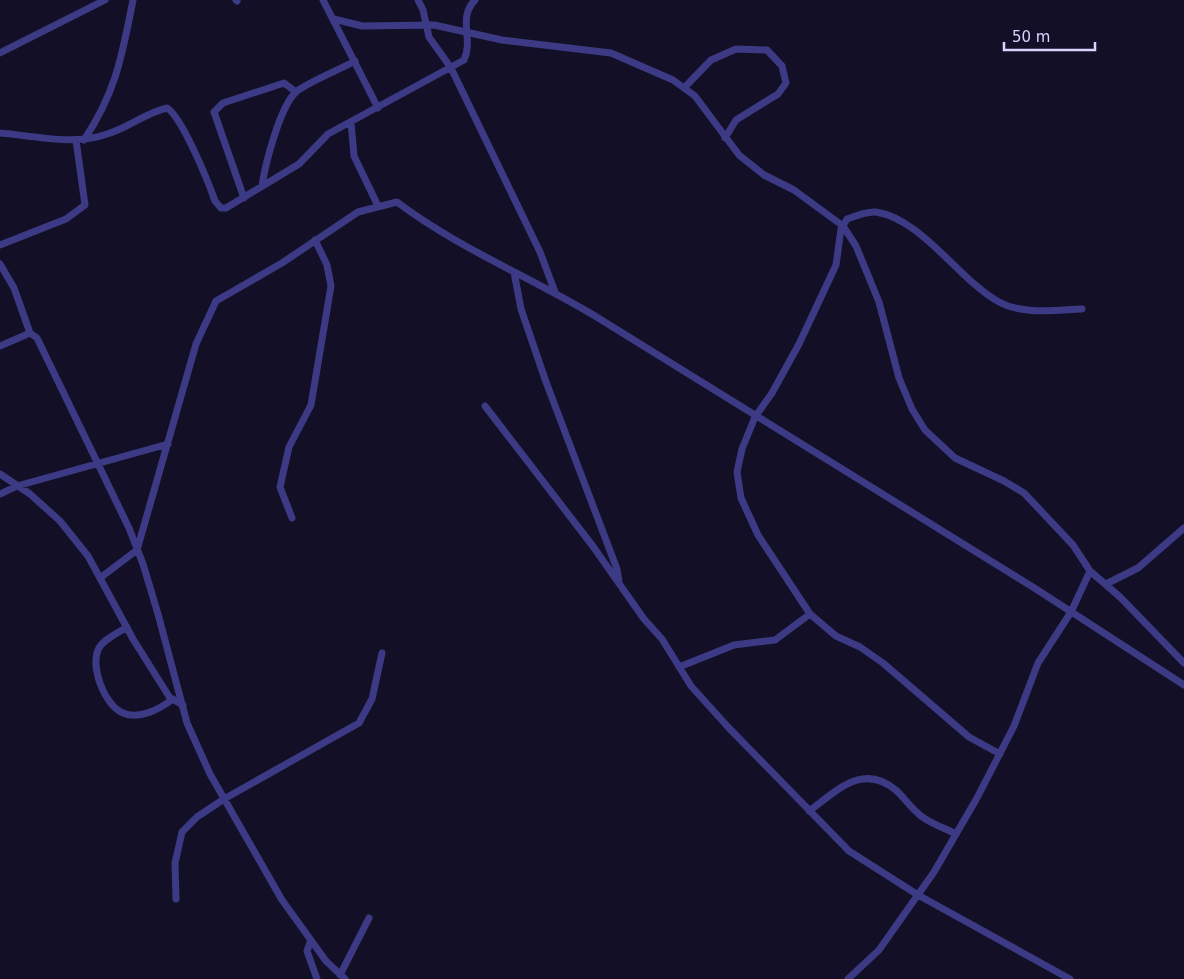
<svg xmlns="http://www.w3.org/2000/svg" width="1184" height="979" font-family="'DejaVu Sans',sans-serif">
<style>
.lines{fill:none;stroke-linecap:round;stroke-linejoin:round}
.service{stroke:#3d3a85;stroke-width:7}
</style>
<rect width="100%" height="100%" fill="#130f26"/>
<g class="lines">
<path class="service" d="M236,0L237,1
M323,0L378,108
M418,0L423,10L429,37L451,68L540,252L555,292
M334,19L362,26L434,25L502,40L611,53L673,80L695,96L739,155L764,175L794,190L843,226L856,246L879,302L899,378L912,409L925,430L955,458L1004,481L1024,493L1073,545L1090,571L1120,597L1184,663
M0,53L105,0
M684,88L711,60L736,49L767,50L782,66L786,83L778,94L736,120L725,138
M351,122L354,156L378,206
M0,133C35,136 74,146 107,134C128,128 145,113 167,108C182,117 208,181 215,201L221,208H226L299,164L328,134L464,60C474,38 457,19 475,0
M84,140C116,92 122,56 133,0
M262,186C265,165 280,106 296,92C306,83 341,69 355,61
M244,198L214,112L223,103L284,83L296,92
M0,245L66,219L85,205L76,140
M0,264L14,288L30,333
M514,272L521,309L546,382L617,569L619,581
M0,346L30,333L37,338L129,528L143,564L158,614L187,723L210,774L282,900L326,961L345,979
M485,406L592,545L644,619L662,639L691,686L728,727L849,851L918,895L1070,979
M0,474L30,494L60,521L88,556L133,639L170,698L183,705
M0,494L17,486L168,444
M292,518L280,487L289,447L311,405L331,286L327,265L315,240
M100,578L137,550L196,344L216,301L282,263L358,212L397,202C458,248 530,277 595,316L1036,589L1184,685
M1106,584L1138,568L1184,528
M127,627C118,633 104,639 99,648C89,666 105,706 123,713C139,720 160,709 173,699
M679,667L734,645L775,640L810,614
M1000,754L969,737L883,663L860,647L836,636L810,614L758,535L741,498L737,472L742,449L755,417L772,393L799,344L836,265L841,229L847,219C855,216 867,211 876,212C922,219 960,281 999,302C1023,315 1055,310 1082,309
M809,811C838,790 863,762 897,791C905,799 912,809 921,816C931,824 945,828 956,834
M176,899L175,863L182,832L197,817L224,799L359,723L372,699L382,653
M311,940L307,951L317,979
M340,975L369,918
M848,979L879,950L934,872L977,798L1014,726L1038,663L1071,612L1090,571"/>
</g>
<path d="M1004 42v8h91v-8" fill="none" stroke="#d9d4ff" stroke-width="2.5"/>
<text x="1012" y="42" font-size="15" fill="#d9d4ff" stroke="#130f26" stroke-width="4" paint-order="stroke">50 m</text>
</svg>
